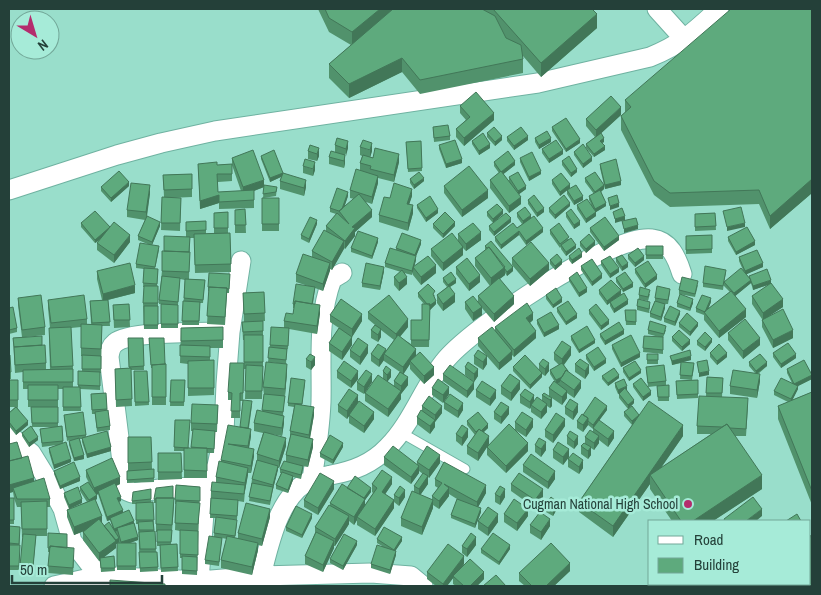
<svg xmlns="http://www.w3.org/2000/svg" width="821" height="595" font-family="'Archivo Narrow',sans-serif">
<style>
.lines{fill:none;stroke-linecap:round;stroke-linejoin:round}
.lane-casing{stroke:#6fb2a1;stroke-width:11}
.street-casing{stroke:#6fb2a1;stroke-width:21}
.lane{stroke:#fff;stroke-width:9}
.street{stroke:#fff;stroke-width:19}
.wall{fill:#51926c;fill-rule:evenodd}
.shaded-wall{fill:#427758}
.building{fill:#5eaa7d;stroke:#427758}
.poi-dot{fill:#b42c6d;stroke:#a6ebd8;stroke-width:2}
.labels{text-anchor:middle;stroke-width:5;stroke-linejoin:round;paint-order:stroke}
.poi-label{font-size:14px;fill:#244039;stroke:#a6ebd8;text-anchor:end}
</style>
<rect width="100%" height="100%" fill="#99decb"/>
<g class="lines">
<defs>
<path id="lane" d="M400,432L465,469"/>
<path id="street" d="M657,9L685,40
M9,190L117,155L161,143L215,131L538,83L650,57C682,44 695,31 719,9
M9,435L31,453L47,479L63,509L72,541L99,576
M312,479C316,454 320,428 321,402C322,361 317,319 332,279L342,273
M207,486L160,489L132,493L127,491L125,486L109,357C110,351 110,347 115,343C130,330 207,333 230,332
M261,576C269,545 279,492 313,479C319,477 325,477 331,475C353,471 372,464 388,447C412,423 423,388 444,362C469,329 612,233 652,239C670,241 677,258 682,274
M199,581L205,499L207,486L217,466L224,433L226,384L230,332L241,261
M54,586L99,576L199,581L261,576L371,573L411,576L423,586"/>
</defs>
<use href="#lane" class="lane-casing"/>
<use href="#street" class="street-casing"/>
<use href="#lane" class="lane"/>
<use href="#street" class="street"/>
</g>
<path class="wall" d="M318,9H592L597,28L541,77L523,56V73L420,94L402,72L349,98L329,78V64L351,45L329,32Z
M812,9V193L770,229L759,204L670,207L654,195L621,130V116L625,113V100Z
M460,106L494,120L464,146L456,137V129L466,120L460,113Z
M621,115L600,134L604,142L602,143L605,150L594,157L586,148V144L595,137L586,126V119Z
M433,127L450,136V140L434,142Z
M552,127L580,143L566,152L552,131Z
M487,133L502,140L495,146L487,137Z
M507,137L528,140L514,150L507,141Z
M535,138L551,142L539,149L535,142Z
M421,141L422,171L408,172L406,142Z
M472,141L490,148L479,155L472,144Z
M310,145L319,156L317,161L308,159V151Z
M335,145L348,148L345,156V163L344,168L329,164V157L335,152Z
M439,145L462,163L446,168L439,149Z
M360,147L372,151L370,157L399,162L394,182L378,178V183L372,204L366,202L372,217L355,232V236L345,249L344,248L332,270L330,269L323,291L315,288L313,304L320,313L317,334L289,329L288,349H287L286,364L268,362L270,345L284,328V321L293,314L294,308H293V304L308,286L296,282V274L312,257V251L326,231V226L336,214L330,212V208L348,196L344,207L354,199L350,198V190L360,170V163L362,156L360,155Z
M542,149L563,154L549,163L542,153Z
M574,152L592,161L583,168L574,155Z
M261,156L283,173L306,187L304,196L280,189V181L281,177L270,182L261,159Z
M232,158L264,187H277L276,196L263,198L264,187L254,191V208L219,209V203L200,209L198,164L217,165L232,164V181L218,182V192L241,191L232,165Z
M520,158L541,174L529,181L520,162Z
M562,161L577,172L571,177L562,165Z
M494,162L515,165L503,174L509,181V177L526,189L519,194L521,204L509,213L490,188V180L499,173L494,166Z
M600,164L621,185L605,189L604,186V189L601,192L606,206L596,212V216L586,223L577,209V205L591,204L589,200V196L594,194L585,182V178L604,185L600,168Z
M303,166L315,170L313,176L303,173Z
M192,174V197L170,198H181L180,231L161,230L162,197H164L163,175Z
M410,179L424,181L414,189L410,183Z
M552,180L570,188L568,190L583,200L574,205L567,194V190L560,196L552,184Z
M129,186L111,202L101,191V187Z
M444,186L488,198L462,217L444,193Z
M150,193L147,217L160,226L152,245L159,250L155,269H158L157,286H158V329H144L143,303L144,287H143L144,269L136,268V264L150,245L138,240V236L145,220L127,217V210Z
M412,196L409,204L413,213L408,231L379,222V215L390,198Z
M262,198H279V231H262Z
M528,200L544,212L537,217L528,204Z
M417,205L438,213L426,222L417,208Z
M570,206L555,219L549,212V208Z
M245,209L246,233H235V210Z
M228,212V233H230L231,272L195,273L194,238H190L189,279L205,280L203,303H200L199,325H182L185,280L180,279L178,305V328H161V304H159V300L164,251L186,237V222L206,221V234L214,233V213Z
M487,212L503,214L494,222H511L494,236L489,230V226L493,223L487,216Z
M517,213L531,218L543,232L526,245L519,235L501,249L495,241V237L517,228L522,224L517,217Z
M566,213L580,225L574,229L566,217Z
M715,213L716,230L695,231V214Z
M81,223L109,227L130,242L114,263L97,250V243L100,240L95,243L81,227Z
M317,224L309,243L301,239V235Z
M433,224L455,226L443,238L433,228Z
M590,228L619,240L604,251L590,232Z
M550,230L569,239L576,248L566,256L561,249V247L560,248L550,234Z
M458,234L481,240L466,251L463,248V255L443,271L431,256V249L458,241Z
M712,235V253L686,254V236Z
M728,237L755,245L736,255L728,241Z
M378,242L372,259L351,252V248Z
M580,242L595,245L586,253L580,246Z
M421,244L416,256V260L414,267L436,273L421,285L413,275V269L412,275L404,273L407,284L399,291L394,285V277L401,272L385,267V263L396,250V248Z
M485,246L513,271L507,276L505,273V275L499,279L514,304L494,322L482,308V315L473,321L465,309V302H478V296L490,286L475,266V258L485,250Z
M646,246H663V259H646Z
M628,255L644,260L635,267L628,259Z
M569,256L582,257L572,264L569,260Z
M739,257L763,267L746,274L749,278V276L771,283L783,307L769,316L793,338L773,348L762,327V319L752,304V296L770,284L753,290L751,283L735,296L746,317L719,338L704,320V315L696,312V308L711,302L708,309L730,292L724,286V282L723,290L703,287V283L726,273L724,282L743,270L739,261Z
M512,258L549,270L530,286L512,265Z
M616,258L628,267L622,271L616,262Z
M550,260L562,264L555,270L550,264Z
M601,261L619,272L610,278L601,265Z
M581,266L602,278L592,286L581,270Z
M456,267L480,282L469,291L456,274Z
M635,269L657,279L645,288L635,273Z
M97,271L135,293L108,300L110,326H102L101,373H100V390L80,389L81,411H63V389H58V427L62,426L63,443L71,462L54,469L49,452V448L57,445L42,447L40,429L56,427H32L38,440L29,447L22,436V433L32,427L31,407H28V389H23V372L15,373L13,338L22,337L18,305V298L45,327V335L26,337L42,345L46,363V370H50L49,336L50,328L48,308V300L87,319V324H91L90,301L102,300L97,279ZM81,327V356H82V371H78V387H73V369L71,328Z
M384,271L380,290L362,287V283Z
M230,274L229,293H227L225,325L207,324L209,291H208V287Z
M443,278L456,283L450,287L455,302L443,311L437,303V295L447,287L443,282Z
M569,278L587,292L579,297L569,281Z
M616,278L633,287L623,292L616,282Z
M698,285L695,297L679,294V290Z
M599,290L621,294L628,304L614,313L610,306V303L607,305L599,294Z
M264,292L265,321H263V369L262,399H245L246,369H244L243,401H240V418H231L232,400H228V392L244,363V340H243L242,322H244L243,293Z
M670,292L668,304H663L665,308L661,321L650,317V313L655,301V298Z
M418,293L435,295L434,296L436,304L430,310L429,347H414L416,356L434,375L424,384L410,369V364L403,374L408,385L401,394V393V399L388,417L365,401V393L383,379V371L391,377L387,382L394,386V381L400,372L384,361V360L379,367L371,361V354L386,351L394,340L381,330V337L378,342L371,338V330L375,325L368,319V312L408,327L400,337L411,344V320H422L424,304L418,297Z
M650,294L648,301L639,299V295Z
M546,295L562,302L553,308L546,299Z
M677,303H693L690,311L677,307Z
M129,304L130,327L114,328L113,305Z
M637,306H650L649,313L637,310Z
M9,308L17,328V332L9,334Z
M557,308L577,318L566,325L557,312Z
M589,310L609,324L601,330L589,314Z
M625,310H636V325H626Z
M680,314L675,326L664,322V318Z
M330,315L362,321L352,337V345L342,360L329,351V343L339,328L330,322Z
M533,320L530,323L536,338L514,357L512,355V359L499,370L478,346V338L495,331V327Z
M537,320L559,329L544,337L537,324Z
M679,323L698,326L690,336L679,327Z
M223,327V348H210V360H214V395L188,396V364L180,363L181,328Z
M648,330H666L663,338V354L643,352L644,336L659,337L648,334Z
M728,333L760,345L743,359L728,340Z
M600,334H624L605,345L600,337Z
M571,336L595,343L579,353L571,340Z
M672,337L690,344L682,351L672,341Z
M128,338H143L144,370H131L132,406L116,407L115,369L129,368Z
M149,338L166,364V405H152V368H151Z
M697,341L712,342L705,351L697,345Z
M612,345L640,357L621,367L612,349Z
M350,350L368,353L360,365L350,357Z
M554,353L571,355L564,365L568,371L581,388L574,398L567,393V398L562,405L549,396V388L555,382L550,374V370L559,365L554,360Z
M710,353L727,357L717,365L710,357Z
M773,353L796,358L781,368L773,357Z
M647,354H658V364H647Z
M9,355L11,372V379H9Z
M586,355L606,363L594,371L586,359Z
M474,356L487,364L483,370L474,364Z
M670,356L691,360L682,362L694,367L692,380L680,379L681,363L672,365Z
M306,359L315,365L311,370L306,367Z
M749,362L767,366L758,374L760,381L757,398L730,394V386L755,373L749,366Z
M539,364L549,371L545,376L542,374V377L530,389L513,371V367L539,370Z
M575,364L589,373L585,379L575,372Z
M465,367L478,376L474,382L465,375Z
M646,367L666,381V385L657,386L669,385V401H658L657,386L648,387Z
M623,368L641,373L629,381L623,372Z
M787,369L811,375L812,373V379V378V379L798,386V389L792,400L812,392V505L778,419V406L788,402L774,395V391L792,383L787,373Z
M134,371H147L149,405L135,406Z
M337,371L358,379L351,388L337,378Z
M287,372L283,415L284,423L282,436L271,434L286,446L279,468H278L273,489L270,505L249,501L252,479L257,462V454L263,433L254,431V423L262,412L264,395L263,387Z
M443,374L474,389L467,398L443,381Z
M602,376L619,378L608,386L602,379Z
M707,377L723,378L722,397L748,406L746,436H735L762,489L713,521H672L650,489V484L613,537L579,512V502L632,425L624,416V412L639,415L683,436L661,468L711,434H697V426L706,396Z
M9,380H18V408L17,407L28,425L16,435L9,426V413L15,407H9Z
M171,380H185L184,406H170Z
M698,380V398L677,399L676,381Z
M357,382H372L364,394L357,390Z
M615,383L627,390H626L634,403L628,409L619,398V393L618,394L615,387Z
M305,384L302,405L314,415L310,439L313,447L308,467L302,466L303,470L301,479L293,477V480L288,493L276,489V485L281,473H280V469L286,462V455L290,437V431L294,407L288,406V403Z
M633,384L651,395L643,401L633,387Z
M501,386L520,389L511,401L501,394Z
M432,388L449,394L443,403L432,395Z
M476,390L496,398L490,406L476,397Z
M106,393L107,410L110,426V430L97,432L95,414H92L91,394Z
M520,395L534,401H542V395L552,398V406L550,408L547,406V412L541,419L531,412V407L530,409L520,403Z
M444,402L463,410L458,418L444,409Z
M218,405L217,432H215L214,453H207V478H184V451H174L175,420L189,448H191L193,431H191V423Z
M252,405L249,428L251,436L249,448L254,456L251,473H248L245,491L244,502L238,501L237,520L230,519L237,524L235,538H238V533L270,517L262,546L258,545V550L252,575L221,568V560L227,539L222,538L219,566L205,564V560L214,536L216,518H210L211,491L216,482V477L221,460Z
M338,405L374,419L364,433L349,423V416L347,419L338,412Z
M422,406L442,413L435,422V427L430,434L417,424V417L422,411Z
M565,407L578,412L573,420L565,414Z
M607,410L599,420L614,438L608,447L599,440V443L594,450L591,448V455L588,459L581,454V446L585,444V437L593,431V429L588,425L583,432L577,428V421L583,415Z
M494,412L509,414L501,424L494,419Z
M64,415L86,435V437L111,451L87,458L82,442V439H80L84,459L74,461L69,445V441L71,440L67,441Z
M467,421L488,428L484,432L489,444L487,447L528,451L506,473L487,455V447L478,461L467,454V446L475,435L467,425Z
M515,422L533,427L526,437L515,430Z
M565,426L553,443L545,437V430Z
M456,434L468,437L462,446L456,441Z
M567,436L578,444L574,449L567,444Z
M128,437H151L152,469H154V482L127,483V471H128Z
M9,444L22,458L34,481L50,499V507H47V536H36L33,570L20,569L23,537H22L21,507H17L14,498V524H9V498H14L13,492L9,493Z
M535,445L546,450L541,457L535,452Z
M343,447L333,464L320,457V453Z
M553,450L569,457L563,465L553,458Z
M158,453H181L182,479L158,480Z
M384,457L417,464V462L440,463L429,478L428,477V484L420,495L432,500V496L438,488L435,486V479L486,493L478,507L481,512L475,528L451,518V515L457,499L449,494V496L439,509L433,505V508L422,535L401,526V518L414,492V486L423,474L419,471V473L411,484L384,465Z
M568,459L583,468L579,474L568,467Z
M523,465L555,479L548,489L523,472Z
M86,470L120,484L116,486L121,501L119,502L123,513L134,523L138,540L130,543H136V570H117V544H116V548L104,557L114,556L115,571L101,572L100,560L99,561L83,540V532L84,531L74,535L67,517V510L87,502L80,491V487L89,483L86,477ZM98,494L107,521L110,520L113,529L104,526L102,523L95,500L97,499L96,495Z
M54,471L80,481L60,489L54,474Z
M372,484H392L385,494L394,500V495L405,497L399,506L394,502V508L375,536L357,525V520L354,525L349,521V524L335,546H334V548L323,572L305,564V556L315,533V527L330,506V503L347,488L371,492L365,500V505L373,493L372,492Z
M511,484L543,497L535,508L511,491Z
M176,485L200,487L197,575L182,574V558H180V531L175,530L176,504H175Z
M151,489V502H153L154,531H155L156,552H157L158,571L140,572L138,524H136V504H132V501Z
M334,489L318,515L304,507V500Z
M64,493L82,503L69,509L64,497Z
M495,494L505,497L500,505L495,502Z
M173,498L174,506L171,544H177L178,571L161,572L160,546H157V532H156V503H154V499Z
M546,504L557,509L553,516L546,512Z
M504,514L528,516L517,531L504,522Z
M312,518L302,538L286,531V527Z
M478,521L498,522L488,536L478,529Z
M530,525L550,526L541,540L530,533Z
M9,526L20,527L19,570H9Z
M48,533L67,548L74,556L73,575L48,573L49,552H48Z
M377,539L402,541L395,551L396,555L390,574L371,568V564L382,546L377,543Z
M357,545L343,570L330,563V559Z
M476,545L467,557L462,553V546Z
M481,549H510L499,565L481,553Z
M464,564L459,571L484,579L477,586H456L453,584V578L447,586H436L427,579V572Z
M570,571L554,586H525L519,581V573Z
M700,584H810L812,586H700Z"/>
<path class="shaded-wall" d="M380,9H396L352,46V32Z
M597,14V28L541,77V63Z
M402,58V72L349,98V84Z
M621,107V115L596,138V130Z
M494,113V120L464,146V138Z
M502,136V140L495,146V142Z
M528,136V140L514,150V146Z
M551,138V142L539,149V145Z
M604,138V142L600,144V141Z
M580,139V143L566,152V149Z
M348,141V148L346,156V149Z
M372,143V151L370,158V150Z
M490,144V148L479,155V151Z
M605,146V150L594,157V154Z
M319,148V156L317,161V154Z
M563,150V154L549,163V159Z
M399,154V162L394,182V175Z
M345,155V163L344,168V161Z
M592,157V161L583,168V164Z
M462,159V163L446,168V164Z
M515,161V165L501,176V172Z
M315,162V170L313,176V169Z
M577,169V172L571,177V173Z
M541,171V174L529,181V177Z
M283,173V176L270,182V178Z
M378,176V183L372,204V197Z
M424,178V181L414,189V185Z
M812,179V193L770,229V216Z
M264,180V187L243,195V187Z
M306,180V187L304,196V188Z
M621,181V185L605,189V185Z
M129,182V186L111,202V198Z
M570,184V188L560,196V192Z
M150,185V193L146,220V212Z
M604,185V189L595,196V192Z
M526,186V189L518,195V191Z
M412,189V196L407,211V204Z
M488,190V198L462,217V210Z
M348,192V196L342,214L341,212Z
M219,195V203L200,209V201Z
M583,196V200L574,205V201Z
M521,197V204L509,213V206Z
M570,203V206L555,219V215Z
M606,203V206L596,212V216L586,223V219L595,212V209Z
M619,203V207L610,210V206Z
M413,205V213L408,231V223Z
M544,208V212L537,217V213Z
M438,209V213L426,222V218Z
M372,210V217L355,232V236L345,249V241L352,227Z
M503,210V214L493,223V219Z
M531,215V218L523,225V221Z
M625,216V220L615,223V219Z
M511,218V222L494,236V232Z
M317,220V224L309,243V239Z
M580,221V225L574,229V225Z
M160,222V226L152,245V242Z
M455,222V226L443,238V234Z
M745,223V227L727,231V227Z
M638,225V229L624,233V229Z
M110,227V231L95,243V240Z
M543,228V232L526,245V241Z
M519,231V235L501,249V245Z
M481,232V240L466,251V244Z
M130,235V242L114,263V255Z
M619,236V240L604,251V247Z
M378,238V242L372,259V256Z
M421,240V244L415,259V255Z
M344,241V249L332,270V262Z
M595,241V245L586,253V249Z
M755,241V245L736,255V252Z
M576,245V248L566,256V252Z
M463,247V255L443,271V263Z
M582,253V257L572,264V260Z
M416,256V260L412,275V271Z
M644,256V260L635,267V263Z
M562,260V264L555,270V266Z
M330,263V271L323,291V284Z
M549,263V270L530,286V279Z
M628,263V267L622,271V267Z
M763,263V267L745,275V271Z
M436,265V273L421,285V277Z
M384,267V271L380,290V286Z
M505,267V275L491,286V278Z
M513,267V271L507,276V272Z
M619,268V272L610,278V274Z
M602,274V278L592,286V282Z
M480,275V282L469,291V284Z
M657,275V279L645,288V284Z
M407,277V284L399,291V283Z
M456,279V283L448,288V285Z
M751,280V283L734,297V293Z
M771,280V284L753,290V286Z
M633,283V287L623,292V289Z
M135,285V293L103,301V294Z
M587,288V292L579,297V293Z
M621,290V294L607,305V301Z
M455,294V302L443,311V304Z
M514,296V304L494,322V314Z
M562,298V302L553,308V305Z
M711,298V302L706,314L705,312Z
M693,299V303L690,311V308Z
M783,299V307L763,320V313Z
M628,300V304L614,313V309Z
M436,301V304L430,310L429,347L430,304Z
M665,304V308L661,321V317Z
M320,305V313L317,334V326Z
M482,307V315L473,321V313Z
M746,309V317L719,338V331Z
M680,311V314L675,326V322Z
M533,313V320L526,326V318Z
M362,314V321L352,337V329Z
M577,314V318L566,325V322Z
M408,319V327L396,341V334Z
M609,320V324L601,330V326Z
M698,323V326L690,336V332Z
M559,325V329L544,337V333Z
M381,329V337L378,342V335Z
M624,330V334L605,345V341Z
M793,330V338L773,348V340Z
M536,331V338L514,357V350Z
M352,337V345L342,360V352Z
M760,338V345L743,359V351Z
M712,339V342L705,351V347Z
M595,340V343L579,353V350Z
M690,340V344L682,351V347Z
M368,345V353L360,365V357Z
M571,347V355L562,367V359Z
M386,349V355L384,354V360L379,367V360Z
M416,349V356L410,361V364L403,375V367Z
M512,351V359L499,370V363Z
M640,353V357L621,367V363Z
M727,353V357L717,365V361Z
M796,354V358L781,368V364Z
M487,356V364L483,370V362Z
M691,356V360L672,365V361Z
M315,357V365L311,370V362Z
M606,359V363L594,371V367Z
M767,362V366L756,374V371Z
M549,363V371L545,376V369Z
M287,364V372L285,397V389Z
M589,365V373L585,379V371Z
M434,367V375L424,384V376Z
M478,369V376L474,382V374Z
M391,370V377L387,382V375Z
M641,370V373L629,381V378Z
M358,371V379L351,388V381Z
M709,371V375L699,377V373Z
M542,373V377L530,389V385Z
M568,373L560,380V382L556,384V380Z
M372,374V382L364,394V387Z
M760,374V381L757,398V390Z
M619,375V378L608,386V383Z
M812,375V379L798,386V389L791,403V399L794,384Z
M408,377V385L401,394V386Z
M520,381V389L511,401V393Z
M581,381V388L574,398V390Z
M474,382V389L467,398V391Z
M627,386V390L618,394V390Z
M449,387V394L443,403V395Z
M496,390V398L490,406V399Z
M401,391V399L388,417V409Z
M567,391V398L562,405V397Z
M651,391V395L643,401V397Z
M358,395V403L347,419V411Z
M534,395V403L531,405V407L530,409V402Z
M552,398V406L550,408V400Z
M634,400V403L628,409V405Z
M463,403V410L458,418V411Z
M547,404V412L541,419V412Z
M578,404V412L573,420V412Z
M442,406V413L435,422V415Z
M607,406V410L593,429V425Z
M314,407V415L309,442V435Z
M509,407V414L501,424V417Z
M374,412V419L364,433V426Z
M639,415L632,425V421Z
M284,416V423L282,436V428Z
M588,418V425L583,432V425Z
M533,419V427L526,437V430Z
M565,419V426L553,443V435Z
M435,420V427L430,434V426Z
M28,421V425L16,435V431Z
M488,424V428L477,438V434Z
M683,425V436L653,479L650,475V484L613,537V526Z
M251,429V436L248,453V446Z
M468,429V437L462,446V438Z
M614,431V438L608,447V439Z
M489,436V444L478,461V453Z
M578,436V444L574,449V442Z
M599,436V443L594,450V443Z
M38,437V440L29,447V443Z
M286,438V446L279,468V461Z
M313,439V447L308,467V460Z
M546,442V450L541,457V449Z
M343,443V447L333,464V460Z
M528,443V451L506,473V466Z
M111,447V451L87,458V454Z
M591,447V455L588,459V451Z
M254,449V456L251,473V466Z
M569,449V457L563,465V457Z
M84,455V459L74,461V458Z
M440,455V463L429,478V470Z
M71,459V462L54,469V465Z
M583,460V468L579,474V467Z
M278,466V470L273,489V485Z
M419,466V473L411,484V477Z
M248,468V475L245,491V483Z
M555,471V479L548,489V482Z
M762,475V489L713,521H693Z
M293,476V480L288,493V490Z
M428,476V484L419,497V489Z
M80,477V481L60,489V486Z
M120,477V484L99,494L98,491V494L94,496V488Z
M392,477V484L382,499V492Z
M34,478V486L13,488V492L9,493V485Z
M334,481V489L318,515V508Z
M486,485V493L477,509V502Z
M371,488V492L365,500V506L357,517V520L354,525V517L363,499Z
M449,488V496L439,509V501Z
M505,489V497L500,505V497Z
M543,489V497L535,508V500Z
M405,490V497L399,506V498Z
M97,495V499L89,504V500Z
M121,497V501L117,502V498Z
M82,499V503L69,509V505Z
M394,500V508L375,536V529Z
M433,500V508L422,535V527Z
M557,502V509L553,516V508Z
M481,508V512L475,528V524Z
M270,509V517L262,546V539Z
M528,509V516L517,531V523Z
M762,509V516L756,521H746Z
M123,510V514L110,518V520L107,521V517Z
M312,514V518L302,538V535Z
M498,514V522L488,536V528Z
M102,516V524L74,535V527Z
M349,516V524L335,546V539Z
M550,519V526L541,540V532Z
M134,521V525L117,528V531L114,532V529Z
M138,537V540L121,546V542Z
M402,537V541L394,553V550Z
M476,537V545L467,557V549Z
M119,538V542L116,544V548L99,561V553Z
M334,541V548L323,572V565Z
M357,541V545L343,570V566Z
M258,543V550L252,575V567Z
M510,545V549L499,565V562Z
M396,551V555L390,574V570Z
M464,556V564L447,586H443V584Z
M570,563V571L554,586H546Z
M484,572V579L477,586H470Z"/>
<path class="building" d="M325,9H380L352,32L329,18Z
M393,9H482L495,16L506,38L521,45L523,59L420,80L402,58L349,84L329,64Z
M493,9H592L597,14L541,63Z
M731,9H812V179L770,216L759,190L670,193L654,181L621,116L631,107L625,100Z
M476,92L494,113L464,138L456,129L470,117L460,106Z
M611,96L621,107L596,130L586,119Z
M566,118L580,139L566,149L552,127Z
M448,125L450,136L434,138L433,127Z
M494,127L502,136L495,142L487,133Z
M521,127L528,136L514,146L507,137Z
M547,131L551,138L539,145L535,138Z
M483,133L490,144L479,151L472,141Z
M601,133L604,138L600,141L605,146L594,154L586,144Z
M337,138L348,141L346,149L335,145Z
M363,140L372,143L370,150L360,147Z
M455,140L462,159L446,164L439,145Z
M556,140L563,150L549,159L542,149Z
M421,141L422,168L408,169L406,142Z
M583,144L592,157L583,164L574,152Z
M310,145L319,148L317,154L308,151Z
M375,148L399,154L394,175L370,169L371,166L360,163L363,155L373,158Z
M253,150L264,180L243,187L232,158Z
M274,150L283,173L270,178L261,156Z
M331,151L345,155L344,161L329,157Z
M508,151L515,161L501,172L494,162Z
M532,152L541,171L529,177L520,158Z
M569,156L577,169L571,173L562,161Z
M305,159L315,162L313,169L303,166Z
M616,159L621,181L605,185L600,164Z
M217,162V165L232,164V174H217L218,192L254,190V200L219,202V195L200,201L198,164Z
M469,166L488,190L462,210L444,186Z
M356,169L378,176L372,197L350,190Z
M119,171L129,182L111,198L101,187Z
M501,171L521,197L509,206L490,180Z
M419,172L424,178L414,185L410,179Z
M518,172L526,186L518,191L509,177Z
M595,172L604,185L595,192L585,178Z
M283,173L306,180L304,188L280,181Z
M561,173L570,184L560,192L552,180Z
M192,174V189L164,190L163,175Z
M131,183L150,185L146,212L127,210Z
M394,183L412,189L407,204L413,205L408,223L379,215L384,197L390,198Z
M264,185L277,187L276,192L263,194Z
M576,185L583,196L574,201L567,190Z
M337,188L348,192L342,209L339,211L330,208Z
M600,190L606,203L595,209L589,196Z
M359,194L372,210L352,227L355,228L345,241L326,226L337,213L349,224L339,211Z
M534,195L544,208L537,213L528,200Z
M564,195L570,203L555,215L549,208Z
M617,195L619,203L610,206L608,198Z
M430,196L438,209L426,218L417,205Z
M162,197L181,198L180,223H161Z
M262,198H279V224H262Z
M587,199L596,212L586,219L577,205Z
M497,204L503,210L493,219L487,212Z
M525,207L531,215L523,221L517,213Z
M741,207L745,223L727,227L723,211Z
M622,208L625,216L615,219L613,212Z
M245,209L246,225H235V210Z
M571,209L580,221L574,225L566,213Z
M95,211L110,227L95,240L81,223Z
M228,212V228H214V213Z
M445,212L455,222L443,234L433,224Z
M506,213L511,218L494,232L489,226Z
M715,213L716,226L695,227V214Z
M147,216L160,222L152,242L138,236Z
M534,216L543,228L526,241L519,231L501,245L495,237L513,223L517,228Z
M310,217L317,220L309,239L301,235Z
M605,217L619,236L604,247L590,228Z
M636,218L638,225L624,229L622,221Z
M206,221V230L186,231V222Z
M114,222L130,235L114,255L97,243Z
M473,223L481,232L466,244L458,234Z
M559,223L569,237L560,244L550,230Z
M747,227L755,241L736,252L728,237Z
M324,230L344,241L332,262L312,251Z
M358,231L378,238L372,256L351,248Z
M230,233L231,264L195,265L194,234Z
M402,233L421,240L415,255L396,248Z
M452,233L463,247L443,263L431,249Z
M589,234L595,241L586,249L580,242Z
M712,235V249L686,250V236Z
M164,236L190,237L189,252L164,251Z
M571,238L576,245L566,252L561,245Z
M491,241L513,267L507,272L489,247L487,248L485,246Z
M531,242L549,263L530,279L512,258Z
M140,243L159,246L155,267L136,264Z
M646,246H663V255H646Z
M489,247L505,267L491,278L475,258Z
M390,248L416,256L412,271L385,263Z
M579,248L582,253L572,260L569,256Z
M638,248L644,256L635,263L628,255Z
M757,250L763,263L745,271L739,257Z
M162,251L190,252L189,272L162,271Z
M303,254L330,263L323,284L296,274Z
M557,254L562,260L555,266L550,260Z
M622,255L628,263L622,267L616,258Z
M428,256L436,265L421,277L413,267Z
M610,256L619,268L610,274L601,261Z
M467,258L480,275L469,284L456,267Z
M592,259L602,274L592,282L581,266Z
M648,261L657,275L645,284L635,269Z
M130,263L135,285L103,294L97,271Z
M366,263L384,267L380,286L362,283Z
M705,266L726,270L723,286L703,283Z
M144,268L158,269L157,284L143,283Z
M741,268L751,280L734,293L724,282Z
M767,269L771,280L753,286L749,276Z
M402,270L407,277L399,283L394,277Z
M451,272L456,279L448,285L443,278Z
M577,272L587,288L579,293L569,278Z
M625,272L633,283L623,289L616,278Z
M209,273L230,274L229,289H227V288L208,287Z
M162,276L180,278L178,302L159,300Z
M682,277L698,281L695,294L679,290Z
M499,278L514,296L494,314L478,296Z
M185,279L205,280L203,300L184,298Z
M611,280L621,290L607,301L599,290Z
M771,283L783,299L763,313L752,296Z
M296,284L315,287L312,304L295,301V304H293Z
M428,284L435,291L433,294L436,301L429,306L430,304H427L418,293Z
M144,286H158V303H143Z
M449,286L455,294L443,304L437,295Z
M657,286L670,289L668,300L655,298Z
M209,287L227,288L225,317L207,316Z
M640,287L650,290L648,297L639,295Z
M556,288L562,298L553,305L546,295Z
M731,291L746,309L719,331L704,312Z
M264,292L265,313L244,314L243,293Z
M624,293L628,300L614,309L610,302Z
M680,294L693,299L690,308L677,303Z
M41,295L45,327L22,330L18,298Z
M84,295L87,319L51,323L48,300Z
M389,295L408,319L396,334L368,312Z
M702,295L711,298L705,312L696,308Z
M473,296L482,307L473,313L465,302Z
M341,299L362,314L352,329L330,315Z
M638,299L650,302L649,309L637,306Z
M108,300L110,322L92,323L90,301Z
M183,301L200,302L199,321H182Z
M295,301L320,305L317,326L284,321L286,313L293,314Z
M568,301L577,314L566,322L557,308Z
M655,301L665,304L661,317L650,313Z
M527,303L533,313L526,318L536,331L514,350L495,327Z
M129,304L130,320H114L113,305Z
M161,304L178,305V324H161Z
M422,304H430L429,340H411V320H422Z
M596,304L609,320L601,326L589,310Z
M144,306H158V325H144Z
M670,306L680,311L675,322L664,318Z
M13,307L17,328L9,330V308Z
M783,309L793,330L773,340L762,320Z
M625,310H636V322L626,321Z
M551,312L559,325L544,333L537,320Z
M687,313L698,323L690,332L679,323Z
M745,319L760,338L743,351L728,333Z
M263,321V331L243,332L242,322Z
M650,321L666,326L664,334L648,330Z
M619,322L624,330L605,341L600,334Z
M81,324L102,325L101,349L81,348Z
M375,325L381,329L378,335L371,330Z
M587,326L595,340L579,350L571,336Z
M71,327L73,366L51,367L49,328Z
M223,327V340L181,341V328Z
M271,327L289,328L288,346L270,345Z
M492,327L512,351L499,363L478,338Z
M339,328L352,337L342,352L329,343Z
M679,330L690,340L682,347L672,337Z
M705,332L712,339L705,347L697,341Z
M244,335H263V362H244Z
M398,335L416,349L403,367L384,354Z
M631,335L640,353L621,363L612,345Z
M42,336V345L14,347L13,338Z
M644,336L663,337V350L643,348Z
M128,338H143L144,366L129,367Z
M149,338H164L165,364L151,365Z
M358,338L368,345L360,357L350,350Z
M562,341L571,347L562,359L554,353Z
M788,343L796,354L781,364L773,353Z
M378,344L386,349L379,360L371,354Z
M719,344L727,353L717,361L710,353Z
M45,345L46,363L15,365L14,347Z
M180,345L210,346V357L180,356Z
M269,347L287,349L286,360L268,358Z
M598,347L606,359L594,367L586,355Z
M478,350L487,356L483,362L474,356Z
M690,350L691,356L672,361L670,356Z
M420,352L434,367L424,376L410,361Z
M310,354L315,357L311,362L306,359Z
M647,354H658V360H647Z
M760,354L767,362L756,371L749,362Z
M9,355H10L11,372H9Z
M82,355L101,356V369H82Z
M525,355L542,373L530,385L513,367Z
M543,359L549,363L545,369L539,364Z
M580,359L589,365L585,371L575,364Z
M214,360V388H188V361Z
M707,360L709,371L699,373L697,362Z
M804,360L812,375L794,384L787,369Z
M344,361L358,371L351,381L337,371Z
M635,361L641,370L629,378L623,368Z
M266,362L287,364L285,389L263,387Z
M468,362L478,369L474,374L465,367Z
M681,362L694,363L692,376L680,375Z
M230,363H244L243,393H240V411H231L232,393L228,392Z
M562,363L568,371L566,370L562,377L556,380L550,370Z
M166,364V397H152V365Z
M246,365L263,366L262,391H245Z
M450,365L474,382L467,391L443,374Z
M664,365L666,381L648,383L646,367Z
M386,366L391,370L387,375L383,371Z
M131,368L132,399L116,400L115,369Z
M614,368L619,375L608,383L602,376Z
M73,369V382H23V370Z
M366,370L372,374L364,387L357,382Z
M566,370L581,381L574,390L560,380Z
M733,370L760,374L757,390L730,386Z
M78,371L100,372V386L78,385Z
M134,371H147L149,402H135Z
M400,372L408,377L401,386L394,381Z
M510,374L520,381L511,393L501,386Z
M378,375L401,391L388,409L365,393Z
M707,377L723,378L722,393H706Z
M291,378L305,380L302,404L288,403Z
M641,378L651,391L643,397L633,384Z
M781,378L798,386L791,399L774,391Z
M438,379L449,387L443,395L432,388Z
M624,379L627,386L618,390L615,383Z
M9,380H18V400H9Z
M171,380H185L184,402H170Z
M698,380V394L677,395L676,381Z
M482,381L496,390L490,399L476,390Z
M554,381L567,391L562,397L549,388Z
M28,385H58V400H28Z
M669,385V397H658L657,386Z
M63,387H80L81,407H63Z
M625,388L634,400L628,405L619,394Z
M349,389L358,395L347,411L338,405Z
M525,389L534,395L530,402L520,395Z
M812,392V491L778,406Z
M106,393L107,409L92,410L91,394Z
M544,393L552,398L550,400L542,395Z
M264,394L285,396L283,412L262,410Z
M450,394L463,403L458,411L444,402Z
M429,396L442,406L435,415L422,406Z
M699,396L748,398L746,429L730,428L727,424L722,427L697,426Z
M537,397L547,404L541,412L531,405Z
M595,397L607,406L593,425L588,421V418L583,415Z
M570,399L578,404L573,412L565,407Z
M243,400L252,401L248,428L240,427Z
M359,401L374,412L364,426L349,415Z
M649,401L683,425L613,526L579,502Z
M501,402L509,407L501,417L494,412Z
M192,404L218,405L217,424L191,423Z
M295,404L314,407L309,435L290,431Z
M632,406L639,415L632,421L624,412Z
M16,407L28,421L16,431L9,422V413Z
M31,407H58V423H32Z
M108,410L110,426L97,428L95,412Z
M257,410L284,416L282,428L254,423Z
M421,410L435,420L430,426L417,417Z
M83,412L86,435L67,437L64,415Z
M478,412L488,424L481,431L479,429L476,432L467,421Z
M522,412L533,419L526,430L515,422Z
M556,413L565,419L553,435L545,430Z
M582,414L588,418L583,425L577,421Z
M175,420H190L188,448L174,447Z
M599,420L614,431L608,439L593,428Z
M509,424L528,443L506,466L487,447Z
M727,424L762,475L693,521H681L650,475Z
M228,425L251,429L248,446L228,444L254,449L251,466L221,460Z
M462,425L468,429L462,438L456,434Z
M31,426L38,437L29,443L22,433Z
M62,426L63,441L42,443L40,429Z
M193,429L215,431L214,449L191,447Z
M479,429L489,436L478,453L467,446Z
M590,430L599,436L594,443L585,437Z
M107,431L111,447L87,454L82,438Z
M570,431L578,436L574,442L567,436Z
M264,432L286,438L279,461L257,454Z
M291,434L313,439L308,460L286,455Z
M330,435L343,443L333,460L320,453Z
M128,437H151L152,462L128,463Z
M79,438L84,455L74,458L69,441Z
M539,438L546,442L541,449L535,445Z
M17,442L22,458L9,461V444Z
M66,442L71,459L54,465L49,448Z
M558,442L569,449L563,457L553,450Z
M584,443L591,447L588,451L581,446Z
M393,446L419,466L411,477L384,457Z
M427,446L440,455L429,470L417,462Z
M184,448H207V471L184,470Z
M158,453H181L182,472H158Z
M573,453L583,460L579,467L568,459Z
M531,454L555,471L548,482L523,465Z
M28,456L34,478L9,485V461Z
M112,458L120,477L94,488L86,470Z
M257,460L278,466L273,485L252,479Z
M219,461L248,468L245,483L216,477Z
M284,461L303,466L301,475L280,469Z
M74,462L80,477L60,486L54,471Z
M444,462L486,485L477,502L444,484L449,488L439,501L432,496L442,483L435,479Z
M154,469V478L127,480V471Z
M382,470L392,477L382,492L394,500L375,529L357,517L377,488L372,484Z
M282,472L293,476L288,490L276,485Z
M320,473L334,481L318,508L304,500Z
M423,473L428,476L419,489L414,486Z
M519,473L543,489L535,500L511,484Z
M355,476L371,488L364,498L347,488Z
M44,478L50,499H17L13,488Z
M88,482L97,495L89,500L80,487Z
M212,482L245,485L244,494L211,491Z
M115,483L121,497L117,498L123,510L107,517L98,491Z
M252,483L273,487L270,501L249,497Z
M342,484L365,499L354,517L330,503Z
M176,485L200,487V501L175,500Z
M173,486V498H156V499H154L156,488Z
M400,486L405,490L399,498L394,495Z
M500,486L505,489L500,497L495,494Z
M78,487L82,499L69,505L64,493Z
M151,489V499L132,501L133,492Z
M412,491L433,500L422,527L401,518Z
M551,497L557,502L553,508L546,504Z
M753,497L762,509L746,521H725L724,519Z
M9,498H14V520H9Z
M156,498H174L172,525L156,524Z
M211,498L238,500L237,516L210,514Z
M95,499L102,516L74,527L67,510Z
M457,499L481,508L475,524L451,515Z
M514,499L528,509L517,523L504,514Z
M47,501V529H22L21,502Z
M176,501L200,503L198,524L175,523Z
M153,502L154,520H136V503Z
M246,503L270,509L262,539L238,533Z
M329,505L349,516L335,539L315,527Z
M296,506L312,514L302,535L286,527Z
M488,507L498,514L488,528L478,521Z
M129,510L134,521L114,529L110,518Z
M540,512L550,519L541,532L530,525Z
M797,514L801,521H786Z
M216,517L237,520L235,536L214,533Z
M99,519L116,541L99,553L83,532Z
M153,521L154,530H139L138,522Z
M109,522L119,538L116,540L104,526Z
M134,523L138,537L121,542L117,528Z
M9,526L20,527L19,544L9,543Z
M384,527L402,537L394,550L377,539Z
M157,530H172L171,542H157Z
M180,530L198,531V555L180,554Z
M155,531L156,549H140L139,532Z
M316,532L334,541L323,565L305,556Z
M48,533L67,534V548L50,546V548H48Z
M471,533L476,537L467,549L462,546Z
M493,533L510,545L499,562L481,549Z
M23,534L36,535L33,567L20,566Z
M344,534L357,541L343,566L330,559Z
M810,535L812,539V586H706L705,584H810Z
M209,536L222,538L219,562L205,560Z
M227,536L258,543L252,567L221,560Z
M117,543H136V566H117Z
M551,543L570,563L546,586H532L519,573Z
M177,544L178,567L161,568L160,545Z
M448,544L464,556L443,584L427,572Z
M9,545H20L19,566H9Z
M377,545L396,551L390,570L371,564Z
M50,546L74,548L73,568L48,566Z
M139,552H157L158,567L140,568Z
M114,556L115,568H101L100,558Z
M182,556L197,557V571L182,570Z
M470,559L484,572L470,586H464L453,576Z
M496,575L506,586H483Z
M110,580L165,584V586H110Z"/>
<circle class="poi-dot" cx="688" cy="504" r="5"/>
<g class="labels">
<g class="poi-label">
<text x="678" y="509">Cugman National High School</text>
</g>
</g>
<rect width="821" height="595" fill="none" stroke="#244039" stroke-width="20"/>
<rect x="648" y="520" width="162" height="65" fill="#a6ebd8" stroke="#72a798"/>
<rect x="658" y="536" width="25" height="8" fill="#ffffff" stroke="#72a798"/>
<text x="694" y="545" font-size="15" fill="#244039">Road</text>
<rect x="658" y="558" width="25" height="15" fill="#5eaa7d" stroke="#72a798"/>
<text x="694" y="570" font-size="15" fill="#244039">Building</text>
<g transform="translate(35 35) rotate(142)"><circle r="24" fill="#a6ebd8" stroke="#72a798"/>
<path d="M0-4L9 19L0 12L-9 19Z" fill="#b42c6d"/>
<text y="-8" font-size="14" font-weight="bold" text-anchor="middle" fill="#244039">N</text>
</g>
<path d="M12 575v8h150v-8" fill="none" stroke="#244039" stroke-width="2.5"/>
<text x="20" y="575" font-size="15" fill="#244039" stroke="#a6ebd8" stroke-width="4" paint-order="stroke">50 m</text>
</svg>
